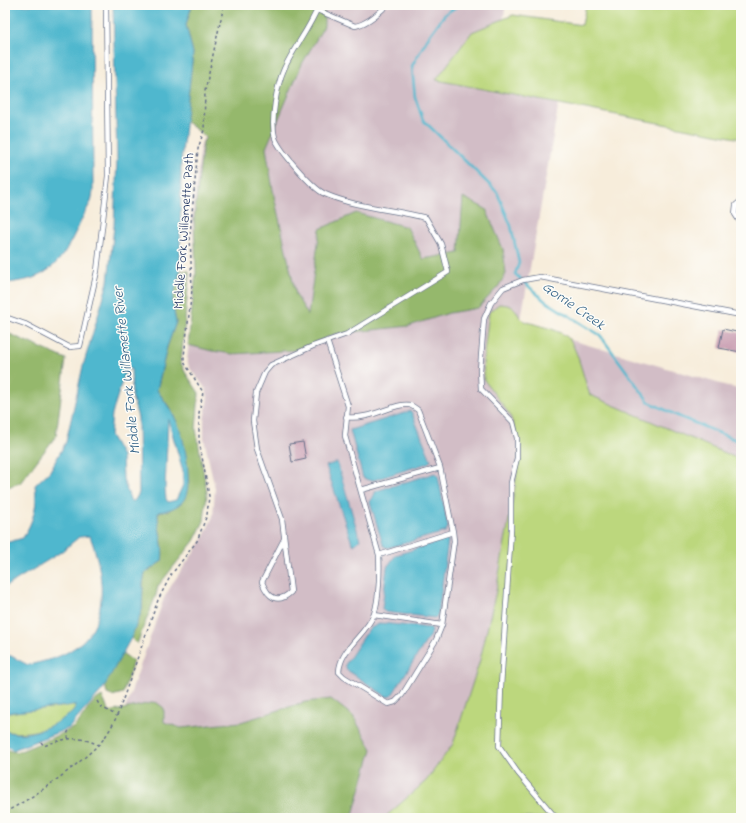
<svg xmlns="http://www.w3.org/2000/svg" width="746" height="823" font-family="'Indie Flower',sans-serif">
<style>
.industrial{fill:#d2bdc6}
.green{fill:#bcd77d;stroke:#6c836e}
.forest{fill:#95b86c;stroke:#587465}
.water{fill:#50b7ce;stroke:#367396;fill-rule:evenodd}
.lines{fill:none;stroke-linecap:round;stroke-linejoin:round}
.stream{stroke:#50b7ce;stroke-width:2.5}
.building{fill:#c698ad}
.lane-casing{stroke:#68728a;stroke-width:6}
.path{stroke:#68728a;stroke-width:1.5;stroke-dasharray:3 3;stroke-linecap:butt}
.lane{stroke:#fff;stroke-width:4.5}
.labels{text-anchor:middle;stroke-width:3;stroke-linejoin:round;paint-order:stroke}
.street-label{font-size:14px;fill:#1b2f5e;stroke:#fdfcf7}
.water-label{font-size:15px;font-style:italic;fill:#2e5f85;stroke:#fdfcf7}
</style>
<rect width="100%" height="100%" fill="#fdfcf7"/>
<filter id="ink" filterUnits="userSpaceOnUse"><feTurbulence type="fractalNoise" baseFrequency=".025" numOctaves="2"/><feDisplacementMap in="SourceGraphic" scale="8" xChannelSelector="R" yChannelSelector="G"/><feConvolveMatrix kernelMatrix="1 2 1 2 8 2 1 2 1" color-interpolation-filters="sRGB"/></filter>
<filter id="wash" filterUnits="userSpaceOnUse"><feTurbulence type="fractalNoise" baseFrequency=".012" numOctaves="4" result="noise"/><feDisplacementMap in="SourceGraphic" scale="16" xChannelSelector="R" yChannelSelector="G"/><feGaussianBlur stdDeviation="0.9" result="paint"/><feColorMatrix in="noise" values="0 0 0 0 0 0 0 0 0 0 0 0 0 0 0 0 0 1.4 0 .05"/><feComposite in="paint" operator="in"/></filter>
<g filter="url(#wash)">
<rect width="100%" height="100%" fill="#f7eddb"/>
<path class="industrial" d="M226,5H506L501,30L570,39L520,325L741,390V818H34L124,712L164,598L174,581L203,539L213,516L215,488L204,439V420L208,397L206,389L189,367L187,360L196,269L192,218L201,144L204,137Z"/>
<path class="green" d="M586,5H741V139L436,80L472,32L513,15L582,25Z
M499,304C522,305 513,315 525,321C538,326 555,328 566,336C577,344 584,381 590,395L741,460V818H384L426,781L453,744L480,660L496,591L515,487L520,445L510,415L484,380L483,361L489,312Z
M76,705C72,726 23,737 5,731V713Z"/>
<path class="forest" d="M192,5H324V26L302,64L266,148L274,196L296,295L308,315L320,229L356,213L407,227L423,259L459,253L463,197L486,209L503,249L506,274L498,287L478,308L449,313L409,326L335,334L298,350L233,354L212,351L188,345L196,272L194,219L203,142L206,137L185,121L193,53L186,25Z
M180,271H189V277L181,363L185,372L199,393L196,429L207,493L204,521L194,541L158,586L156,595L137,644L131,638L142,610L143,583L145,573L162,561C165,544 157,529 158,512L169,511L189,482L172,411L157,390L167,347L176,322L172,302Z
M5,332L66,359L56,436L20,483L5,488Z
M122,653L133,661L123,693L112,696L107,694L105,684Z
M102,696L109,712L156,702L164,708V722L181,728L241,722L305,702L331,699L353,716L372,749L352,818H5V749C8,750 14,752 17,752C22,751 71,730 74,727C85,717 88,703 102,696Z"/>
<path class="water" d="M5,5H92L93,192L91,202C72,233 66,271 26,280C19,281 12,283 5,283Z
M113,5H192L186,25L193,53L181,162L180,271L172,302L176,322L167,347L157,390C165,402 174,413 179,427C185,442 194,488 183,501C177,508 166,511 158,512C157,529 165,544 162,561L145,573L143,583L142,610L131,638L103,689L69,728L13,750L5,745V731C26,738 46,729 64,718C69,715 75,712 76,705L5,713V655L11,656L28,665C42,662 59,658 71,650C112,626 104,573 90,536L79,537L61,552L5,587V543L23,538C34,519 38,506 35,485L50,471L66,442L83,366L108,282L114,226L117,160ZM131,368L132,396L138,418L139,493L135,500L131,502L123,479L122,456L110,435L112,414L119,391L125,372ZM168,419L183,471V485L176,500L168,502L166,499L165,489Z
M411,411L431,460L428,463L371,481L363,478L350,430Z
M337,462L360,540L354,545L352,543L326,466Z
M435,473L438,476L448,527L445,532L387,548L383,545L370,502L376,491Z
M447,539L448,541L438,615L435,618L385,612L382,609L387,567L396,555Z
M381,623L431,628L432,632L392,695L387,697L347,670L345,665L369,629Z"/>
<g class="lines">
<path class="stream" d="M459,5L445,14L429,36L412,66L415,97L423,120L497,192L511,226L519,263L515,274L545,301L600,335L649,402L680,417L741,442"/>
</g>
<g id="blocks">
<path class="building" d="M723,329L741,333V352L719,348Z
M303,442L306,459L292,462L289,444Z"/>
</g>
</g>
<g filter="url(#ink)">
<use href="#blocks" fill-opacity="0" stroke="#68728a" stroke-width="1"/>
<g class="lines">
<defs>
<path id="lane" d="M317,10L355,26C367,24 378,14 387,5
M741,201L736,205L735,214L741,223
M5,317L25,324L69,347L80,346L97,271L108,176L106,5
M327,341L348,406L345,436L379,555C380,571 379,600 374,614C367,634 340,648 339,672L344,677L388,704L395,702L402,695L436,640L442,625L454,541L453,532L440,467L418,410C416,409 413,406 410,405C394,402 370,421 346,417
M361,490L440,468
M284,539L262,582C268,597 277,605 291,592L282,519L257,449L253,421L256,393L265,372L271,365L313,346L347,334L448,272L441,244L426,218C393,209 357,208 325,194C313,189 280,151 275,138C270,121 277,85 284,69C294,47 310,28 319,5
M379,555L453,532
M374,615L442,625
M556,818L518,773L499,746L501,686L511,529V483L517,458V438L513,422L481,389L480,370L484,319L491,303L503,288L523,280L540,277L741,315"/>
</defs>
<use href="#lane" class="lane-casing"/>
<path class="path" d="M97,701L100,706L117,716
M69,739L67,735L69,730
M41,742L44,746C63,738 80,735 98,745
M5,812C32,799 76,767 97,746C106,738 112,726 117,716L158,600L171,575L197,541L207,515L209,496L199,440V413L203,392L184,362V356L192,290L190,234L198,149L204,130L205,91L224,5"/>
<use href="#lane" class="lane"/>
</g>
</g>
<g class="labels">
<g class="street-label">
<text transform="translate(183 231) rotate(-86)" y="5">Middle Fork Willamette Path</text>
</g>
<g class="water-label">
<text transform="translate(574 305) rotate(35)" y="5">Gorrie Creek</text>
<text transform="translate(126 371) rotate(-96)" y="5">Middle Fork Willamette River</text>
</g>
</g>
<rect width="746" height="823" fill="none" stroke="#fdfcf7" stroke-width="20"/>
</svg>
